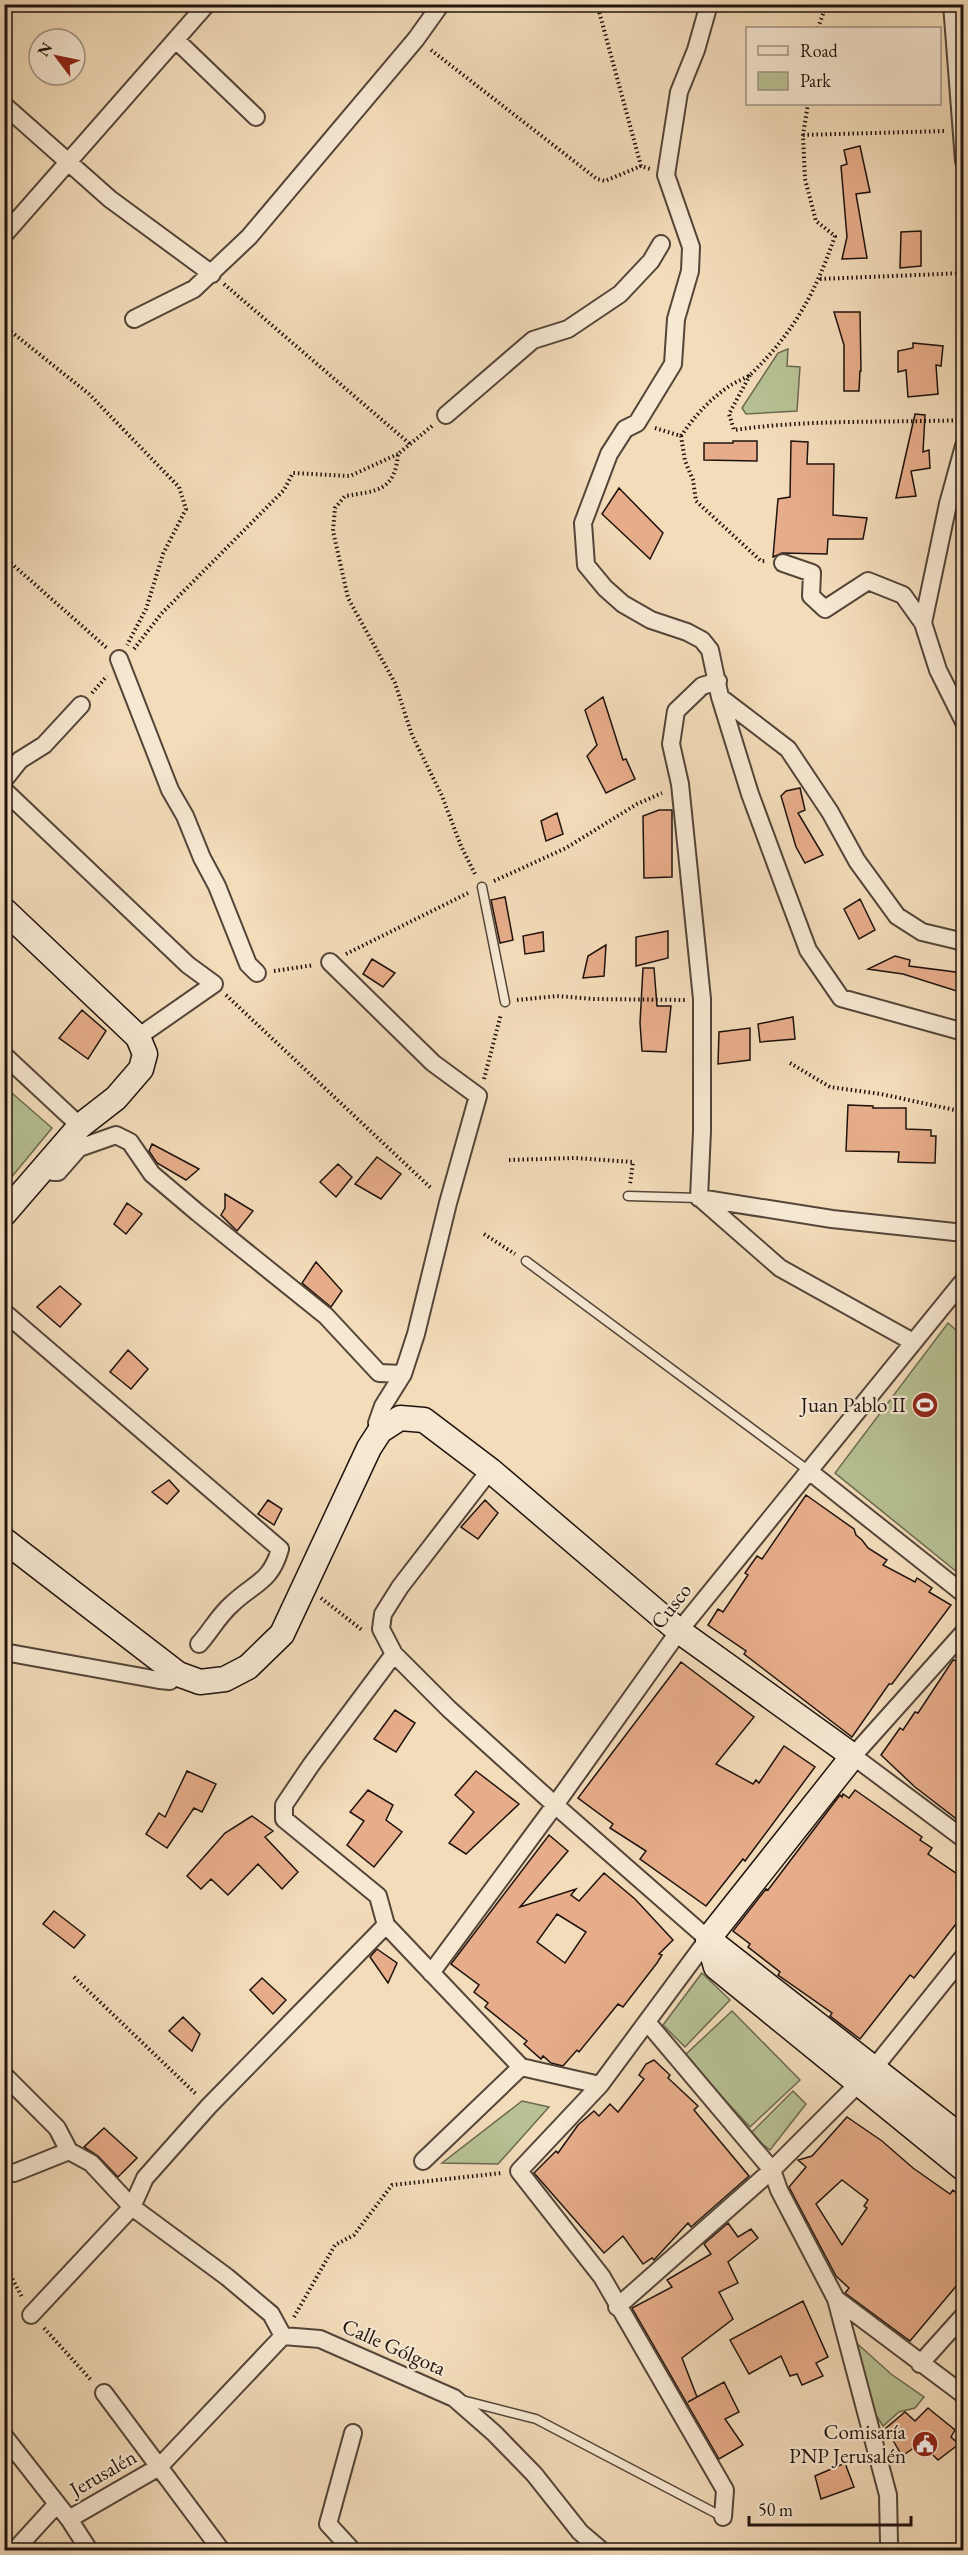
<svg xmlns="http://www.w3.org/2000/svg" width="968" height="2555" font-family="'EB Garamond',serif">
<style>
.green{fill:#b7c193;stroke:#6b6a50;stroke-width:1.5}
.building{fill:#e7ad8a;stroke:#1f130e;stroke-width:1.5;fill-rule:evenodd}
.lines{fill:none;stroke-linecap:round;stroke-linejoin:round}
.lane-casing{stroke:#544539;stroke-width:11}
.street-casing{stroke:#544539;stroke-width:20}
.secondary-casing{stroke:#1f130e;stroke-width:27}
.path{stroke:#1f130e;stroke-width:4;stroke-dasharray:1.5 3;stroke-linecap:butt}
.lane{stroke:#f7e8d2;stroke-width:8}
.street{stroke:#f7e8d2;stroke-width:16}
.secondary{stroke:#f7e8d2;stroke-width:24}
.labels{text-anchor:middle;stroke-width:4.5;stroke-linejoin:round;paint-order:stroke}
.poi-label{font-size:21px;fill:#1f130e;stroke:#f7e8d2;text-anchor:end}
.street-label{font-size:21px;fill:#1f130e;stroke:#f7e8d2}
</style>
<rect width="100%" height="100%" fill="#f3dcba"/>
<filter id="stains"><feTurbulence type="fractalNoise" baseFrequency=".00333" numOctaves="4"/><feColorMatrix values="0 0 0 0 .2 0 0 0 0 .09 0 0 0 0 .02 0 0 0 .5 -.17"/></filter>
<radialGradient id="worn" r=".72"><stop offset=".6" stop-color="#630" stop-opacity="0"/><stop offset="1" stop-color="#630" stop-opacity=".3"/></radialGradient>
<path class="green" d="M788,349L787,366L800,367L797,411L746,414L742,408L778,353Z
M5,1087L52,1128L5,1185Z
M948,1323L963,1336V1577L835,1473Z
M702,1973L730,2000L685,2047L663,2025Z
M732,2011L800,2080L750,2127L684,2056Z
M793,2091L806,2104L770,2150L750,2134Z
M522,2101L549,2107L498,2164L442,2163Z
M851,2338L891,2374L924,2397L915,2408L899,2412L883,2426L874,2412Z"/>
<path class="building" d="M860,146L870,192L856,194L867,258L842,259L847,237L841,166L847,164L844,150Z
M921,231V266L900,268L901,232Z
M834,312H860L861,371H860L859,391H844V345Z
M913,343L943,346L941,366L936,365L938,394L908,397L906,370L898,372V351L913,348Z
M915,414L925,415L923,452L929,450L930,468L911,471L916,496L896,498Z
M733,441H757V461L704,460V443H733Z
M791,441L808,442L807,464H834L833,515L867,518L863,539H828L827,554L782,553L773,557L778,499L790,497Z
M619,488L663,533L650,559L602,514Z
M603,697L623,760L626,759L635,779L606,793L587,756L597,745L585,710Z
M800,788L805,810L798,813L823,855L805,863L796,847L781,796L786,791Z
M659,810H672V877L644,878L643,816Z
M557,813L563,834L546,841L541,821Z
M505,897L513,940L500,943L491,900Z
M860,899L875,930L859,939L844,909Z
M668,931V958L636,966V937Z
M543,932L544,951L525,954L523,936Z
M606,945L604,976L583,978L588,956Z
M895,956L910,960L909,966L963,973V993L903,974L868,969Z
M372,959L395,973L383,987L363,974Z
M643,968H654L657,1006H671L666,1052L642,1051L640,1023Z
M82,1010L106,1031L88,1059L59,1038Z
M793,1017L795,1039L760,1042L758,1024Z
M750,1028V1060L718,1064L719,1032Z
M848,1105L873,1106V1108H906V1129L931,1130V1136H936L935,1163L898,1162L899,1152L846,1151Z
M152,1144L199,1169L186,1180L157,1163L149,1151Z
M377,1157L401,1174L381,1199L355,1184Z
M338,1164L352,1177L336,1197L320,1182Z
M225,1194L253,1211L237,1231L221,1215L225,1208Z
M127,1203L142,1214L126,1234L114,1224Z
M316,1262L342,1291L331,1307L302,1283Z
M60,1286L81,1304L60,1327L37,1307Z
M128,1350L148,1369L131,1389L110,1372Z
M169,1480L179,1491L167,1504L152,1492Z
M806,1495L854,1529L856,1535L862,1540L868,1548L887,1560L883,1565L915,1582L917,1578L932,1588L929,1592L951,1605L892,1684H889L852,1737L744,1654L746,1651L708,1625L718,1609L723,1612L748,1575L745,1573L757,1556L762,1559Z
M268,1500L282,1509L274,1525L258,1514Z
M485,1500L498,1513L478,1539L461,1527Z
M953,1660L963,1662V1824L915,1787L881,1755L900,1728L903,1730L915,1712L918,1713Z
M681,1662L754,1717L716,1764L753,1784L756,1780L759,1783L784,1746L815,1767L745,1861L743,1859L706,1906L640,1859L646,1851L610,1828L613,1824L578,1798Z
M395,1710L415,1723L396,1752L374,1739Z
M187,1771L216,1784L202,1812L194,1808L167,1848L146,1834L159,1813L165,1817Z
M476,1771L519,1804L466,1854L449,1843L474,1812L455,1795Z
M368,1790L393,1805L386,1820L402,1832L374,1867L347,1845L364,1821L350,1812Z
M855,1790L922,1837L920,1840L932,1848L928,1854L963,1878V1915L914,1978L910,1975L860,2039L830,2016L832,2013L778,1975L780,1972L748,1947L750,1944L733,1931L766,1889L768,1890L840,1795L842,1797L843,1794L849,1798Z
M252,1816L273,1831L265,1837L298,1872L282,1889L258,1864L228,1895L211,1879L201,1889L187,1876L225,1833Z
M549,1835L568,1851L520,1907L576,1889L571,1895L579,1901L604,1873L635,1899L673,1940L659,1954L662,1955L657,1963L623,2007L618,2004L579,2052L577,2050L563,2066L551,2063L543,2056L541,2059L524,2044L527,2041L485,2007L488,2003L474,1992L479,1985L451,1964ZM557,1914L586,1932L565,1963L537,1942Z
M54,1911L85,1935L74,1948L43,1924Z
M377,1949L397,1963L388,1983L370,1957Z
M262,1978L286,2000L273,2014L250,1990Z
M183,2017L200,2034L192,2051L169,2031Z
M654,2060L670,2075L668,2078L698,2106L694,2110L749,2176L691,2227L688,2223L654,2260L652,2258L643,2264L623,2236L604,2253L534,2173L556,2151L558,2153L578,2125L594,2111L599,2116L610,2104L618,2112L644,2079L639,2075L646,2064Z
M847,2117L882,2141L913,2168L950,2194L953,2190L963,2199V2278L910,2341L845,2293L849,2288L836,2276L789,2187L806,2167L798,2160L812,2156ZM842,2180L868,2200L864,2206L867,2208L842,2245L816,2204Z
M104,2128L137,2158L118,2177L98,2156L84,2147Z
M728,2223L738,2237L751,2229L758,2238L728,2262L738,2283L719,2292L733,2319L682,2358L697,2397L688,2402L724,2382L739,2412L725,2419L743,2445L719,2459L632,2308L672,2287L667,2280L711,2254L704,2244Z
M803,2301L828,2357L816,2363L823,2376L802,2385L797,2374L790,2376L781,2356L749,2374L730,2340Z
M928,2408L955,2430L951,2437L959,2444L938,2460L921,2443L902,2456L886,2428L905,2412L915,2421Z
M845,2463L854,2487L821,2499L815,2476Z"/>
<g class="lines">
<defs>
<path id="lane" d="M482,887L505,1002
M628,1196L699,1198
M526,1261L809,1471
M462,2400L536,2419L723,2517"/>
<path id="street" d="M709,4L696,50L679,92L666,175L691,247L690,271L676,319L673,364L637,423L625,429L609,454L583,523L586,565L605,588L623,604L651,620L687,632L702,640L710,650L720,697L750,794L784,886L808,950L841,998L964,1032
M952,4L964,161
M176,40L256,117
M4,105L110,199L212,274
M4,235L207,4
M134,319L194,289L249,237L416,39L441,4
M446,415L533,340L568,329L620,294L651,261L661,244
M783,563L812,573L811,596L825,609L868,581L903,595L923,623L938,670L964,722
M923,623L948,504L964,446
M119,659L170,790L185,816L202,858L217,886L248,964L257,973
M720,697L788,749L830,812L857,861L897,916L922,932L964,942
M4,780L20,760L44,745L81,705
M4,790L188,965L214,984L138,1037
M330,962L433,1063L478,1096L448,1203L416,1334L403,1374L383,1406L377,1423L380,1431
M4,1055L80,1126
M46,1166L53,1172H58L79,1148L116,1135L130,1142L152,1174L198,1213L326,1316L379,1373L403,1374
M699,1198L702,1131V999L680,784L671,744L676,711L702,686L718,681
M699,1198L832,1219L964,1233
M700,1198L780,1268L913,1342
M4,1312L280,1549C271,1582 254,1583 232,1604C219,1615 210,1632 199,1644
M490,1470L400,1587L383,1614L381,1629L394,1654L449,1709L555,1805L708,1939L600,2085L519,2171L602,2277L725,2490L723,2517
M809,1471L964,1594
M964,1632L853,1756L964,1839
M4,1652L159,1680L170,1681L178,1674
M394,1654L311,1765L284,1805V1819L378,1896L386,1925L521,2067L600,2085
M431,1973L555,1805L679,1631L964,1280
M647,2022L772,2170L779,2190L836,2299L964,2395
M4,2075L57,2128L69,2151
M423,2161L521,2067
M4,2172L14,2173L69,2151L91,2163L132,2207L227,2277L271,2314L283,2336
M836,2299L888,2495L889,2543
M617,2307L772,2170L874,2068L964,1956
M31,2315L132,2207L145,2178L209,2106L386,1925
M920,2364L964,2315
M104,2393L221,2550
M4,2436L69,2519L89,2550
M69,2519L159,2467L283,2336L320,2339L454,2398L494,2433L534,2474L580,2532L601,2550
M15,2550L57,2504
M352,2550L328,2524L353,2433"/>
<path id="secondary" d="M4,910L138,1037L145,1054L141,1069L116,1098L80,1126L4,1214
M4,1540L178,1674L200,1682L225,1679L248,1667L282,1634L369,1448L380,1431L400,1418L424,1420L490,1470L679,1631L853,1756L708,1939
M708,1939L716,1967L964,2169
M708,1939L964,2139"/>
</defs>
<use href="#lane" class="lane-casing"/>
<use href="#street" class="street-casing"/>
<use href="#secondary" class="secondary-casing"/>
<path class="path" d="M597,4L641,166L650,169
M818,28L824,11L934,8
M431,50L597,179L605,181L641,166
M803,135L945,131
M820,279L964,273
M224,284L410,444
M4,326L89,394L179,487L186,509L163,554L146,609L127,645
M750,375L729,414L734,430C811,419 886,423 964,420
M432,426L398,454C395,491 377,491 345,496L335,508L333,531L348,598L395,683L412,735L442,796L461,846L476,876
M655,428L681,436L685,461L693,480L696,501L761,561H766
M681,436C694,417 709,400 728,387C736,381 746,379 752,373C795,331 816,291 835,236L816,221L805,179L803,135L808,104
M4,557L107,648
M134,649L161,614L284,490L293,473L350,476L398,454
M92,693L107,676
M494,881L566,848L637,804L662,793
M346,954L468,893
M274,971L314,965
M226,995L432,1189
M517,1000L557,996L594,999L686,1000
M790,1063L830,1087L881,1094L964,1112
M484,1079L501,1014
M509,1160L575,1158L633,1162L630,1184
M484,1234L515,1254
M321,1598L362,1630
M74,1977L197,2095
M4,2263L22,2297
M294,2317L335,2245L354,2235L392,2185L502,2173
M44,2328L91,2380"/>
<use href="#lane" class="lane"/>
<use href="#street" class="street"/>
<use href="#secondary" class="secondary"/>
</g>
<defs>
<symbol id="stadium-disc" viewBox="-11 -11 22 22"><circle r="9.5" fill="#8f2418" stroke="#f7e8d2"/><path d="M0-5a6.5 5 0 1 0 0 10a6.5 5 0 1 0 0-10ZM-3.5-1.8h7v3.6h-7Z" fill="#fff"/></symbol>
<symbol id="civic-disc" viewBox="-11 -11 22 22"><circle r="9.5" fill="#8f2418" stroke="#f7e8d2"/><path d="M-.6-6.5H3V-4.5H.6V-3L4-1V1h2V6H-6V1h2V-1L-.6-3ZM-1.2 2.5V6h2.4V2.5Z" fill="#fff"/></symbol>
</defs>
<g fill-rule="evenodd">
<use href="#stadium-disc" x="910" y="1390" width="30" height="30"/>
<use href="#civic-disc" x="910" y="2429" width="30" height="30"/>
</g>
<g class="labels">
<g class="poi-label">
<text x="906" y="1412">Juan Pablo II</text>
<text x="906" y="2439">Comisaría<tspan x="906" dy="24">PNP Jerusalén</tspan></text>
</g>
<g class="street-label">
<text transform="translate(671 1606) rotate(-52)" y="7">Cusco</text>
<text transform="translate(394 2347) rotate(24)" y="7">Calle Gólgota</text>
<text transform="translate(103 2473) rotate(-30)" y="7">Jerusalén</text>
</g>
</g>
<rect width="968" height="2555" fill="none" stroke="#f3dcba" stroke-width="24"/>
<rect x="6" y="6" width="956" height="2543" fill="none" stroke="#1f130e" stroke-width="3"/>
<rect x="12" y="12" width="944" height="2531" fill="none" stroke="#1f130e" stroke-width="1.5"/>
<rect x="746" y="27" width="195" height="78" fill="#f7e8d2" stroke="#a19384" stroke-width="1.5"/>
<rect x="758" y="46" width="30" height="9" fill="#f7e8d2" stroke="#a19384" stroke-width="1.5"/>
<text x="800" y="57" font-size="18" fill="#1f130e">Road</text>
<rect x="758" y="72" width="30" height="18" fill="#b7c193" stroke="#a19384" stroke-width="1.5"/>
<text x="800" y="87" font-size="18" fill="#1f130e">Park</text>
<g transform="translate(57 57) rotate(302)"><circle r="28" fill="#f7e8d2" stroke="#a19384" stroke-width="1.5"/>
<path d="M0-4.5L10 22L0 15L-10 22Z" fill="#8f2418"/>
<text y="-9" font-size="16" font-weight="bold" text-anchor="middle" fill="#1f130e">N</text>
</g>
<path d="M749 2516v9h162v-9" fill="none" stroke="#1f130e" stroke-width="3"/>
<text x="758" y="2516" font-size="18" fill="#1f130e" stroke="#f7e8d2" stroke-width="4.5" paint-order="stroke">50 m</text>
<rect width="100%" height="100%" filter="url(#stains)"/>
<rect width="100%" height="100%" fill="url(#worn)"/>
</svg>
